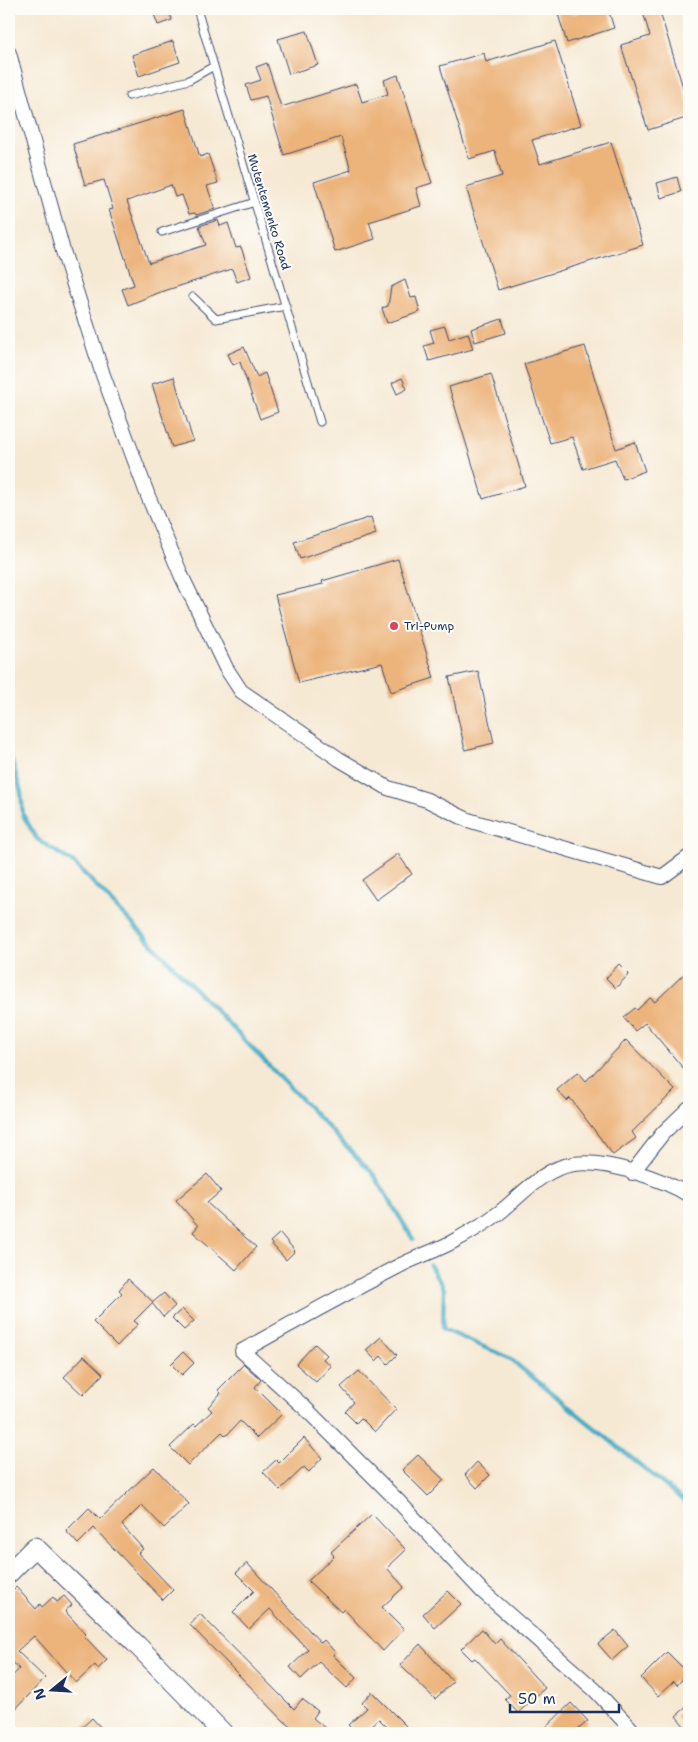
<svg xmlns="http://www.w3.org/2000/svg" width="698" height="1742" font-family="'Shantell Sans',sans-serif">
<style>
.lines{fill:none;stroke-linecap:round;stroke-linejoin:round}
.stream{stroke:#44acc4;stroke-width:4.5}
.building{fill:#ecb37a}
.lane-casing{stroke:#3c4b70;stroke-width:9}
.street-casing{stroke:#3c4b70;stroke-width:16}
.secondary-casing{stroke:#3c4b70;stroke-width:21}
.lane{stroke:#fff;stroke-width:7}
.street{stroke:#fff;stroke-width:14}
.secondary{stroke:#fff;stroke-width:19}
.poi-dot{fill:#d1495b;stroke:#fdfcf7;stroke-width:2}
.labels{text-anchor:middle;stroke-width:4;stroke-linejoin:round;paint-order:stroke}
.street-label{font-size:12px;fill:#1b2f5e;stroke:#fdfcf7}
.poi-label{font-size:12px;fill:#1b2f5e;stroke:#fdfcf7;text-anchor:start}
</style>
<rect width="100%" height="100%" fill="#fdfcf7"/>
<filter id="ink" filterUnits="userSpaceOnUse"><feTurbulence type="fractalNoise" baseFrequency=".02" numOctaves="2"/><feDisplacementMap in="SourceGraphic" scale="10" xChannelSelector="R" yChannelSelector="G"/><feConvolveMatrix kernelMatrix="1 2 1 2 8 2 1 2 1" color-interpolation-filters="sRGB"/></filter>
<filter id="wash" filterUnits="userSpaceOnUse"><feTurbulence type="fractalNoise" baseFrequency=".0096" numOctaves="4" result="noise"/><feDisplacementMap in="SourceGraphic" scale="20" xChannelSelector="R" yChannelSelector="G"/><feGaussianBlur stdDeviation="1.12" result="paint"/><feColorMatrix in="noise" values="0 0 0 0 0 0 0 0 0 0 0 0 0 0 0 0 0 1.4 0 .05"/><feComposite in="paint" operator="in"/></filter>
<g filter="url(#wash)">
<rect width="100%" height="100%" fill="#f6e9d4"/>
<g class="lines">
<path class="stream" d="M9,752L21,792L23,815L37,839L75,864L374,1175L413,1239
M430,1265L444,1289L443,1329L509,1358L689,1505"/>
</g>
<g id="blocks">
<path class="building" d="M152,9H168L172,20L158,25Z
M565,9H571L573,14L589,9H608L614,28L567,43L557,11Z
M642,9H659L689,107V117L648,130L621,45L650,36Z
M307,31L318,65L289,74L278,39Z
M173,41L180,62L139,76L132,55Z
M555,41L581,125L532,140L540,164L611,142L643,245L498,290L466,187L502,176L495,151L469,159L440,66L484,53L486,62Z
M267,63L281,107L356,84L362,102L388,94L384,80L398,75L432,183L416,188L421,206L369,222L375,239L335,252L314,182L351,170L341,137L284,155L266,96L251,100L246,85L261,80L256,67Z
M185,109L200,157L208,154L218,183L207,186L215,209L196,215L195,213L189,214L182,195L175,197L171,185L127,201L149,263L206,245L199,226L218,220L220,226L228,223L236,248L241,247L251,277L237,282L232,269L158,293L128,305L122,289L134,285L109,210L113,209L104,180L85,185L73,144Z
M677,177L681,192L661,198L657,183Z
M405,280L411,298L416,297L420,312L387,323L382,308L388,306L391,287Z
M502,319L506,333L475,342L471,329Z
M445,326L449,339L468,333L473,349L429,361L424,346L434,343L430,330Z
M585,346L616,449L635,442L645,471L623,479L615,459L583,469L572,437L550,443L524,364Z
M244,347L257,377L265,373L278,412L260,419L240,362L233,365L228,354Z
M491,374L525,486L483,499L449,387Z
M174,377L193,441L172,447L152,384Z
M402,378L407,389L397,394L392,383Z
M371,517L376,534L300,559L294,542Z
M398,559L434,678L391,692L382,663L299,683L275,595L323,584L322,581Z
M478,671L494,743L465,750L449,677Z
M398,854L412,874L376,900L362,880Z
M619,964L629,974L616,988L606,978Z
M689,969V1075L645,1023L635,1031L624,1017L635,1008L637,1010L650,998L655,1002Z
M626,1040L675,1090L632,1132L636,1138L613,1155L570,1098L567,1101L557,1090L578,1072L586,1081Z
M207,1174L221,1191L207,1203L256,1247L236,1270L193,1232L198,1226L176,1200Z
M280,1233L295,1251L286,1260L270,1242Z
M128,1279L153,1302L134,1321L138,1324L117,1346L93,1322L122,1293L119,1290Z
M164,1293L175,1306L163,1317L152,1303Z
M182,1309L194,1321L184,1330L172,1318Z
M381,1337L397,1355L388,1364L381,1356L376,1361L366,1350Z
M315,1344L327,1355L323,1359L331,1366L316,1382L296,1364Z
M183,1352L194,1363L182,1375L171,1364Z
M84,1356L103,1374L83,1395L64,1377Z
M244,1364L261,1380L255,1387L282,1414L257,1438L240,1421L226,1436L222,1432L188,1465L170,1447L194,1424L196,1426L212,1411L208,1407L221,1393L218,1390Z
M359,1371L396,1409L375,1432L361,1418L356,1423L345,1412L354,1402L341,1387Z
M304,1438L322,1458L309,1472L304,1467L280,1490L263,1472L276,1460L279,1463Z
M418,1455L444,1480L428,1496L402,1470Z
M477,1462L490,1475L477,1488L465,1475Z
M154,1467L189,1504L164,1528L142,1505L122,1525L143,1549L138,1553L173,1590L163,1600L94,1528L78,1544L66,1531L89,1508L100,1519Z
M372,1514L406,1550L387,1568L404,1587L382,1607L404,1629L383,1651L344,1609L341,1612L308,1581L334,1556L331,1552Z
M247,1563L321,1643L324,1640L335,1652L333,1655L356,1678L347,1688L319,1662L301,1679L290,1667L308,1650L270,1609L249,1629L233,1612L254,1591L236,1573Z
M16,1587L36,1609L40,1604L42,1607L53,1597L57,1602L64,1596L72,1605L65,1611L86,1634L84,1636L107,1660L98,1669L95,1665L76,1683L34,1636L17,1651L45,1678L9,1716V1680L19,1669L9,1658V1594Z
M448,1591L461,1604L435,1628L423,1614Z
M200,1614L294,1709L302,1699L318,1711L313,1718L331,1733H300L284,1721L190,1625Z
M482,1629L495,1644L500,1639L545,1688L518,1713L505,1699L510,1695L475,1658L472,1660L461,1649Z
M615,1630L628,1646L612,1660L598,1644Z
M420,1644L453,1682L435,1699L400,1665Z
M667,1652L688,1673L677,1685L674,1681L658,1696L641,1678Z
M372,1692L406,1726L399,1733H393L379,1719L363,1733H356L348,1725L367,1708L362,1703Z
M571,1703L588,1721L574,1733H540Z
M689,1705V1732L676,1716Z
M92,1718L106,1733H76Z"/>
</g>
</g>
<g filter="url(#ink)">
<use href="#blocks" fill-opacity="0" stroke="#3c4b70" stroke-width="1"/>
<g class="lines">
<defs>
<path id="lane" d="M197,9L320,422
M129,96L189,80L214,66
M162,232L255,202
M193,297L216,319L286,306"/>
<path id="street" d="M9,53L63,251L103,375L148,496L182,577L226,668L241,691L339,759L388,788L427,800L468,820L662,877L689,857
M632,1173L663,1133L689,1108
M635,1733L595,1690L482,1591L399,1502L304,1407L242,1351C294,1322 346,1293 399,1266C416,1257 436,1251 454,1241C469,1233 485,1223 499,1213C522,1195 543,1168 574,1164C605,1159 663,1179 689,1195"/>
<path id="secondary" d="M9,1573L35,1547L137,1645L223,1733"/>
</defs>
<use href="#lane" class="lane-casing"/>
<use href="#street" class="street-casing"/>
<use href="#secondary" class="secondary-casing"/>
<use href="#lane" class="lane"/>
<use href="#street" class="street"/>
<use href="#secondary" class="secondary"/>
</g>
</g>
<circle class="poi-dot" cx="394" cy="626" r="5"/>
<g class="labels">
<g class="street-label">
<text transform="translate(269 212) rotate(73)" y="4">Mutentemenko Road</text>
</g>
<g class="poi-label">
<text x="404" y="630">Tri-Pump</text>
</g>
</g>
<rect width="698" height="1742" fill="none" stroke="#fdfcf7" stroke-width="30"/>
<g transform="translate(52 1690) rotate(252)" stroke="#fdfcf7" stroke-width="4" paint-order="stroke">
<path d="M0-4L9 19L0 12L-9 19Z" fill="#1b2f5e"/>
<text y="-8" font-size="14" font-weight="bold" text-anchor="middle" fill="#1b2f5e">N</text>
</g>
<path d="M510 1704v8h109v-8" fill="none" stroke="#1b2f5e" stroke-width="2.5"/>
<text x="518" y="1704" font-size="15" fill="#1b2f5e" stroke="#fdfcf7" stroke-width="4" paint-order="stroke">50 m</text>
</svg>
